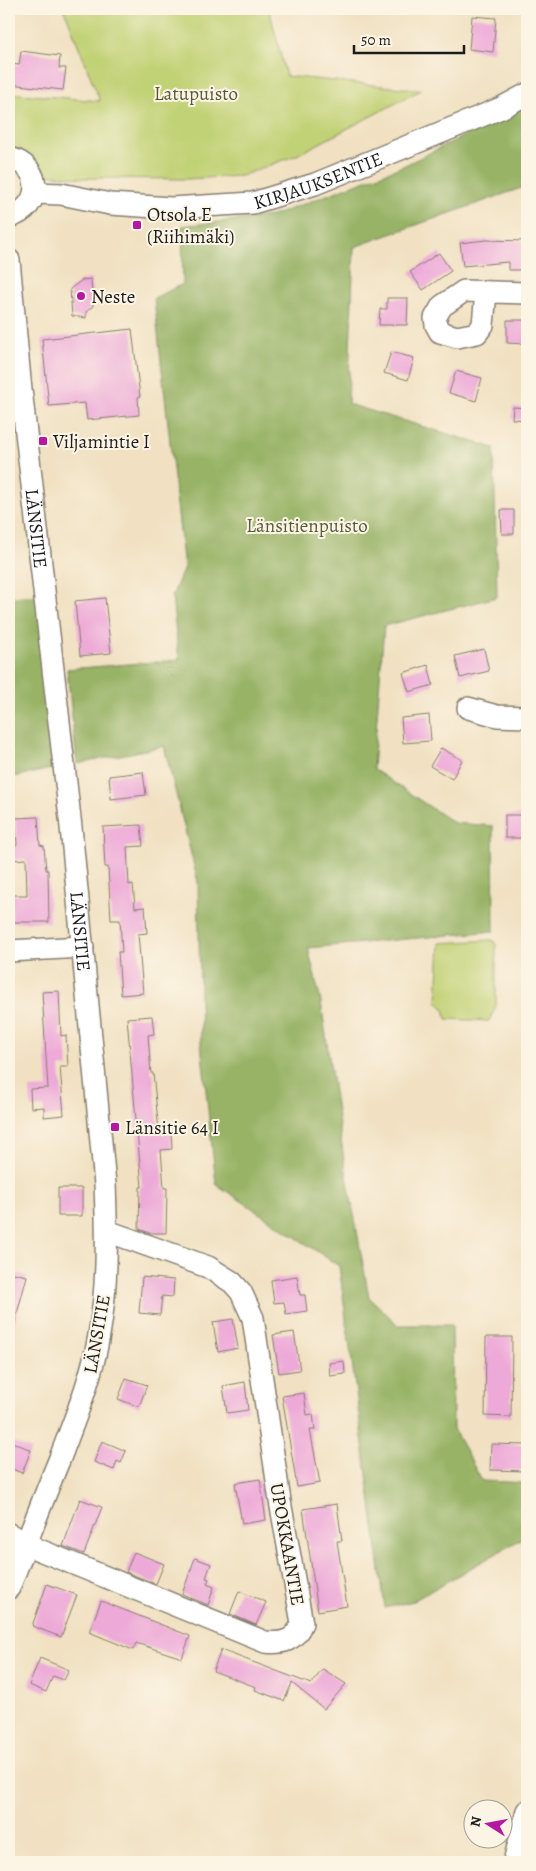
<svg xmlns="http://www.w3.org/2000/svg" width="536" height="1871" font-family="Alegreya,serif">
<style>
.green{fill:#c1d174;stroke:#6e7648}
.forest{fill:#98b366;stroke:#5a6841}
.building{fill:#eda9d8}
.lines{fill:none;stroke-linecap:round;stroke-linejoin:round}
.minor-casing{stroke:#867e6f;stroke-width:24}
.minor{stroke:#fff;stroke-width:21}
.poi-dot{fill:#b5179e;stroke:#fcf5e5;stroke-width:2}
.labels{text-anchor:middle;stroke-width:4;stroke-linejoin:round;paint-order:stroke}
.park-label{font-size:19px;fill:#565b3b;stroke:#fcf5e5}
.street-label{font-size:19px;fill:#1c1c1c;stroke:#fcf5e5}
.poi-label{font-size:19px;fill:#1c1c1c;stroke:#fcf5e5;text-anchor:start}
</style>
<rect width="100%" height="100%" fill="#fcf5e5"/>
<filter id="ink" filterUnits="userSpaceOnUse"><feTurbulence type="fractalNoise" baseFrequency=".02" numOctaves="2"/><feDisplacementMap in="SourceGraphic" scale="10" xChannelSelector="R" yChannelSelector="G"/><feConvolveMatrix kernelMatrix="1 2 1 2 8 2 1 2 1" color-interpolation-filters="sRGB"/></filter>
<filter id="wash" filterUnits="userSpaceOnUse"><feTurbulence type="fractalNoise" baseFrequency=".0096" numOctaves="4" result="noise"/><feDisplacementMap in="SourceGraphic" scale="20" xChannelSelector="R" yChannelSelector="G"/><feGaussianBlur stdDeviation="1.12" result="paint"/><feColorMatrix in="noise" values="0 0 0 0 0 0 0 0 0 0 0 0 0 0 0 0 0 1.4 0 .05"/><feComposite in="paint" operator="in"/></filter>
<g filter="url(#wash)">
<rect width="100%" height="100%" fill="#f1e1c2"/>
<path class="green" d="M64,9H269L286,76L421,90L297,155L241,176L186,179L82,178L15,171L9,167V93L100,101Z
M493,940L496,945V1006L489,1021L447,1019L443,1007L437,1002L440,943Z"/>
<path class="forest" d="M527,105V186L354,247L348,404L494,448L497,597L384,626L373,769L454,823L493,826L494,931L308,948L321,1002L344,1160L369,1297L398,1325H452L453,1428L482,1481L527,1483V1536L413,1601L385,1608L339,1266L216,1184L201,1044L198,882L164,746L77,764L67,669L179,660L172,596L184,568L154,298L183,284L182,226L272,216L403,166Z
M38,595L56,768L9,778V597Z"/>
<g id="blocks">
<path class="building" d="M472,16L496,18L493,52L469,49Z
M21,51L60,56L59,68H66L63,90L9,84V64L19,65Z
M486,240L527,241V270H508V262L463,266L460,243Z
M439,253L451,271L423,290L410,272Z
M91,279L93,306L86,312V318L72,316L70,289L82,280Z
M387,298H408L407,325H379L380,309H387Z
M507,320H526V344L507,343Z
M132,329L140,397H138L139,415L87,420L85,403L49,406L42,339Z
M391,352L414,358L408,380L384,373Z
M456,371L482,378L476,401L449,393Z
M513,407L527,408V420L512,419Z
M501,510H514V534H502Z
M105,598L111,653L80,656L75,601Z
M484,649L489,671L460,678L455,656Z
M428,665L433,685L409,692L403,673Z
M429,715L431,741L403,743L401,718Z
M441,748L462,760L452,779L430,766Z
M143,772L146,795L111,799L109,776Z
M505,815H527V838H505Z
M38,817L40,845L44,846L46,870H48L49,922H12V895H27L26,859L9,860V846L17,845L15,818Z
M141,825L143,846L127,847L129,885L133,884L135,908L145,907L147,933L138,934L143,993L121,995L118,952H122L120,920H111L108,867H105L103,827Z
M59,991L61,1036L66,1035L68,1067H60L64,1115L44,1117V1107L31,1108L30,1089L48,1088L42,992Z
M152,1016L154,1034L148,1035L151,1073H153L159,1131L171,1130L172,1149L161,1150L164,1188H167L166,1233H150L139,1229L140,1187H142L127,1018Z
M58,1188H82V1216H58Z
M9,1272L27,1276L13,1329H9Z
M297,1276L300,1295H305L307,1311L286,1314L284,1302L274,1303L271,1280Z
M142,1277L174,1280L173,1297L162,1296L160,1315L139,1313Z
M233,1319L238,1348L218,1352L213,1322Z
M294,1332L300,1370L279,1373L273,1335Z
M486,1337H512L511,1417L485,1416Z
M344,1361L345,1374L330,1376L329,1363Z
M126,1378L147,1385L139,1407L118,1399Z
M245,1382L248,1410L227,1413L223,1386Z
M304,1393L307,1415L313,1414L315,1430H310L320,1483L297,1487L282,1396Z
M102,1441L126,1451L121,1463L117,1461L114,1470L94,1462Z
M12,1442L31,1450L22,1473L9,1468V1450Z
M491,1444L527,1445V1471L490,1470Z
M260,1479L266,1520L242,1524L235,1483Z
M80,1499L102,1507L84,1554L63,1546Z
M337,1504L342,1541H337L347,1606L318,1611L303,1509Z
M134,1552L164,1564L156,1584L126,1572Z
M195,1558L211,1564L206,1578L209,1579L207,1584L214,1587L208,1605L182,1594Z
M47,1584L77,1595L61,1637L32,1626Z
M239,1591L266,1602L256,1625L230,1614Z
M101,1601L190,1636L182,1658L136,1643L133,1650L89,1632Z
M221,1650L311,1684L323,1669L346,1684L324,1709L292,1683L284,1701L255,1690L256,1687L213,1671Z
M40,1658L69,1670L64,1680L53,1676L46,1692L29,1685Z"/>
</g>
</g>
<g filter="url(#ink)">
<use href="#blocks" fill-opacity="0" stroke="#867e6f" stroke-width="1"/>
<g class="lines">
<defs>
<g id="minor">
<path d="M9,158C44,166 43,208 9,217"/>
<path id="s1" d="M35,193L61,194L110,204L171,208L253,203L315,184L501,108L527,94"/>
<path id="s2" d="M9,260L20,380L71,827L105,1184C107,1234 108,1285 99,1335C92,1378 75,1418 60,1458C42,1501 26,1545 9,1588"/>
<path d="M486,292L483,325L477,333L457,337L440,332L436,325L435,318L442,306L464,291L527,293"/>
<path d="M468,708L497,716L527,717"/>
<path d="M9,951L83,947"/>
<path d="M9,1534L37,1549L265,1642C283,1644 295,1641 302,1623L280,1501L253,1318L241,1292L232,1282L208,1267L107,1231"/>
<path d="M514,1862L527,1811"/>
</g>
</defs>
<use href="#minor" class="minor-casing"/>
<use href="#minor" class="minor"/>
</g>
</g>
<g class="poi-dot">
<rect x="132" y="220" width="10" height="10" rx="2.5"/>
<circle cx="81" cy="296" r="5"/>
<rect x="38" y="436" width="10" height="10" rx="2.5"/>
<rect x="110" y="1122" width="10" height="10" rx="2.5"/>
</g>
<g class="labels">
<g class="park-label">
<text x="196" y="100">Latupuisto</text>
<text x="307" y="532">Länsitienpuisto</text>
</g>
<g class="street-label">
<text dy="7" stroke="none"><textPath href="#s1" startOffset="288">KIRJAUKSENTIE</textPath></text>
<text dy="7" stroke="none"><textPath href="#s2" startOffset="270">LÄNSITIE</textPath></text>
<text dy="7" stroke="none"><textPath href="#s2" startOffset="675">LÄNSITIE</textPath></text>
<text transform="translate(96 1334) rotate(-80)" y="7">LÄNSITIE</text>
<text transform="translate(288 1544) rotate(80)" y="7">UPOKKAANTIE</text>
</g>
<g class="poi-label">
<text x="147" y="221">Otsola E<tspan x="147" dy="22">(Riihimäki)</tspan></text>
<text x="91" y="303">Neste</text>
<text x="53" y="448">Viljamintie I</text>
<text x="125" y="1134">Länsitie 64 I</text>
</g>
</g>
<rect width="536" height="1871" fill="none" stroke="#fcf5e5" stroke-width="30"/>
<g transform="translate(488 1824) rotate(281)"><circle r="24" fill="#fcf5e5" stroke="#a29e95"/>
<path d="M0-4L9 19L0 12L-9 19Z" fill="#b5179e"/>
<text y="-8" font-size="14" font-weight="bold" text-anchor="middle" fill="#1c1c1c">N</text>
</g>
<path d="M354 45v8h110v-8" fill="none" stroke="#1c1c1c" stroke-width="2.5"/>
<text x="361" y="45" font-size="15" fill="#1c1c1c" stroke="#fcf5e5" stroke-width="4" paint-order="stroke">50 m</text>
</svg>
